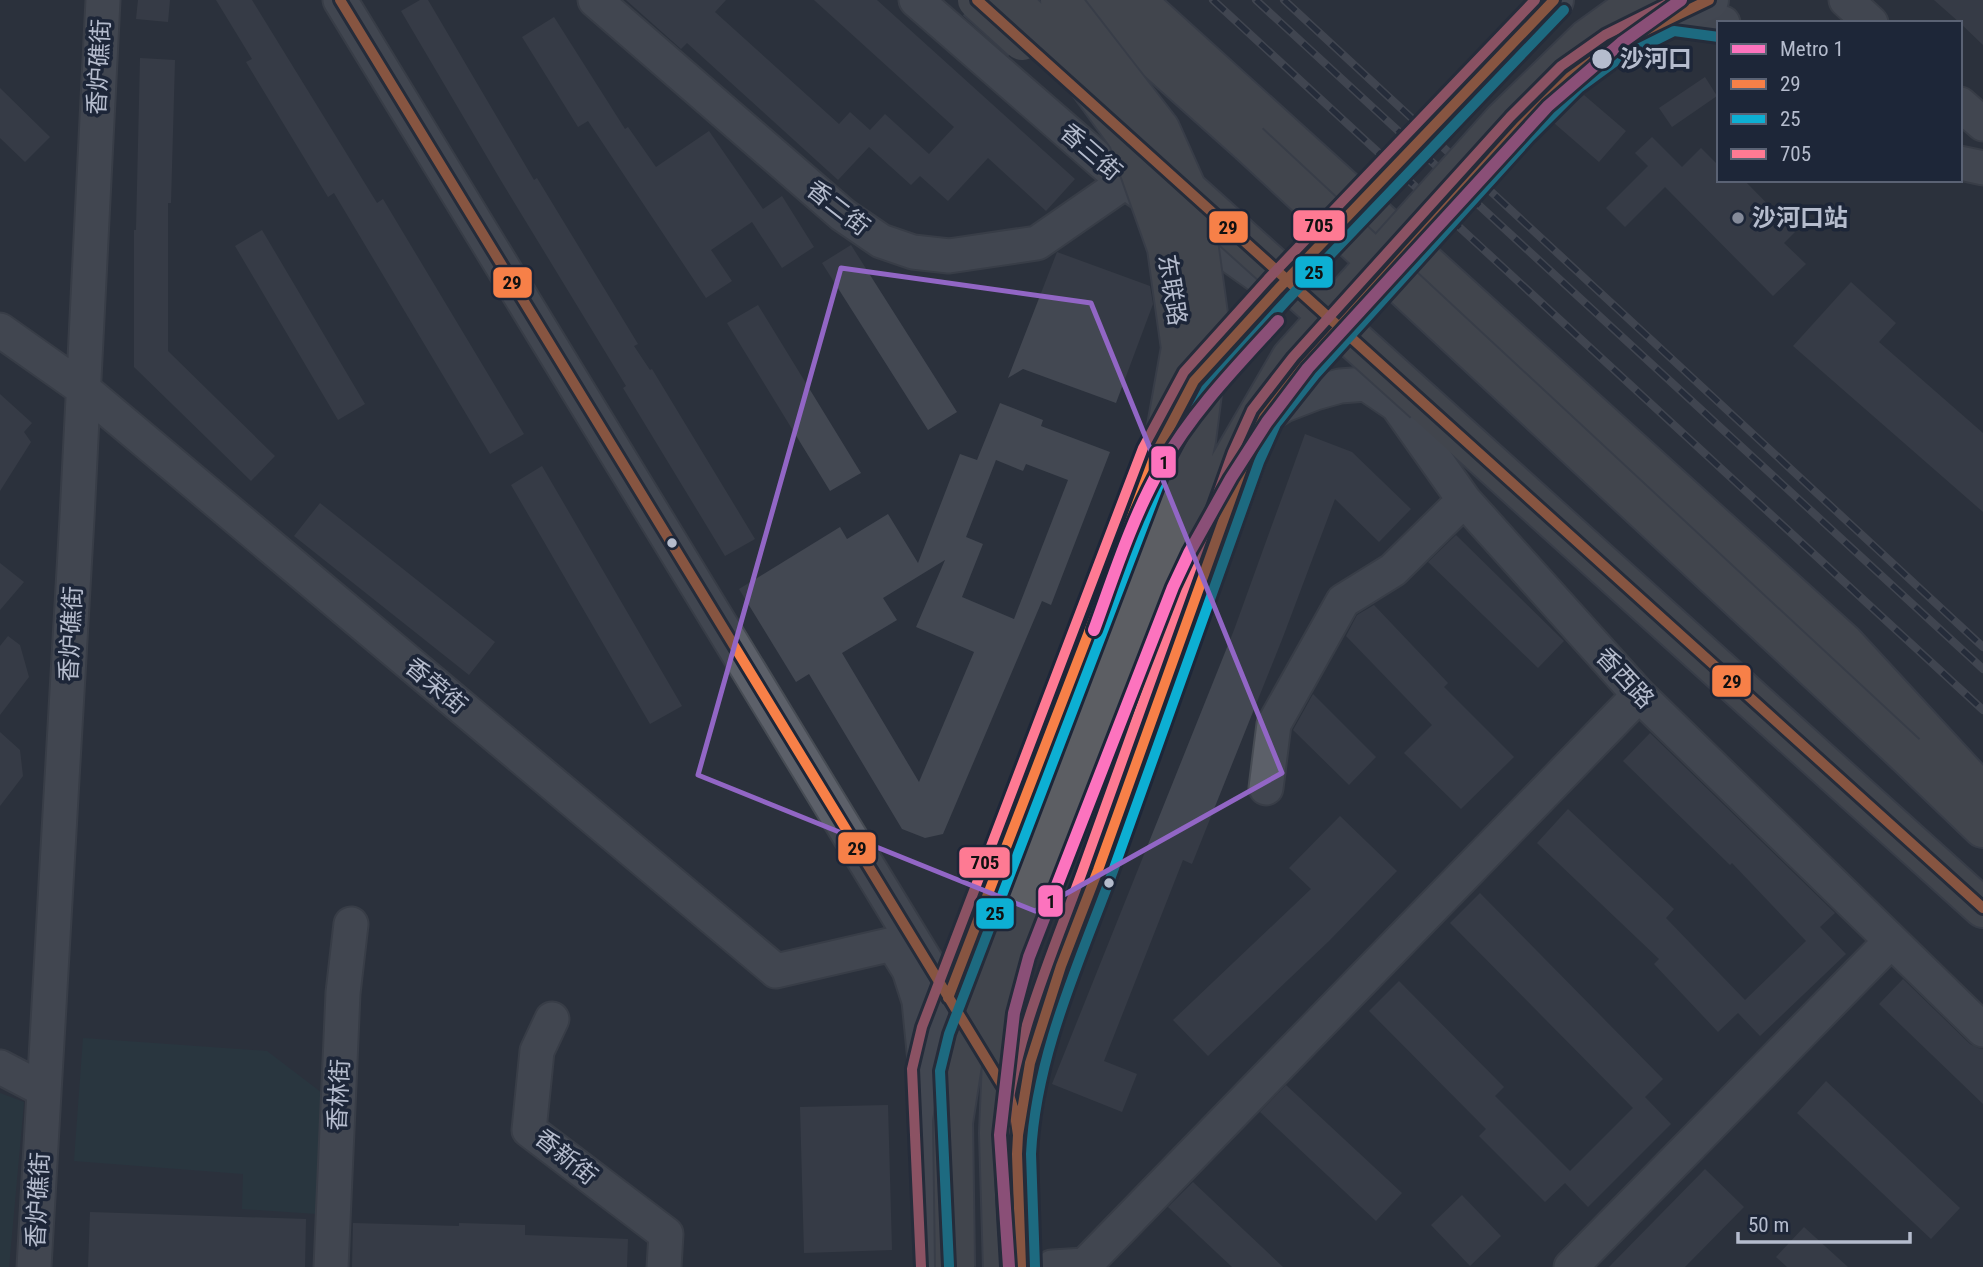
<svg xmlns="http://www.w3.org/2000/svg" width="1983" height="1267" font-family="'Roboto Condensed','Noto Sans SC',sans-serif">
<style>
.green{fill:#263d44}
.building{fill:#434852;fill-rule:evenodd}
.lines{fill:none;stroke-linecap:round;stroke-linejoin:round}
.major-tunnel{stroke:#404652;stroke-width:38;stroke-dasharray:38 19;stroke-linecap:butt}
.minor-casing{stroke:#474c54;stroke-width:37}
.major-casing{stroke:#494e58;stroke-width:42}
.highway-casing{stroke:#484d57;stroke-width:42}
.minor{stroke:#5c6069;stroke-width:33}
.major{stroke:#5e626b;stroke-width:38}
.highway{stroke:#5c5e63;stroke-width:38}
.rail-casing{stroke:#5a5e68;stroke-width:8}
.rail{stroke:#1d2638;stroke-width:5;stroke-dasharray:16;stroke-linecap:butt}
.highway-bridge-casing{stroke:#484d57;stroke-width:42;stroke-linecap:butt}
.highway-bridge{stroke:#5c5e63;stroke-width:38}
.bus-1-casing{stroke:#1d2638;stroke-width:16}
.bus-2-casing{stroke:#1d2638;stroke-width:16}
.bus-3-casing{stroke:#1d2638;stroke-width:16}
.bus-1{stroke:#f78048;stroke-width:10}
.bus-2{stroke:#0dafd3;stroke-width:10}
.bus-3{stroke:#fe7a93;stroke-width:10}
.metro-1-casing{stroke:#1d2638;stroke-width:18}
.metro-1{stroke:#fc73be;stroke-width:12}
.marked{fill:none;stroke:#9266c5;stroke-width:5;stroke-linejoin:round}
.stop-dot{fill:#b5bccd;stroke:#1d2638;stroke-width:2.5}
.poi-dot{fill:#858b9a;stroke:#1d2638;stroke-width:2.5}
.labels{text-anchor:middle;stroke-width:7;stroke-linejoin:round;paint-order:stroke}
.stop-label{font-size:24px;font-weight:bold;fill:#b5bccd;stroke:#1d2638;text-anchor:start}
.street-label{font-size:24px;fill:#b5bccd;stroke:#1d2638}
.poi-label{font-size:24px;font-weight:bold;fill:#b5bccd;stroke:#1d2638;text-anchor:start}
.line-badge{stroke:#1d2638;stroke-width:2.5}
.pale-badge-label{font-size:19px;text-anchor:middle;font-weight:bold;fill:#111}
</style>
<rect width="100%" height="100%" fill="#2b313c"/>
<path class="green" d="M83,1038L267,1051L326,1096L317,1214L242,1209L243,1174L74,1161Z
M0,1093L24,1102L9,1267H0Z"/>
<path class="building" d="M138,0H170L168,22L136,19Z
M216,0H252L377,203L383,199L524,434L490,454L334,193L328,197L246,62L252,59Z
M420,0H428L534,180L537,178L638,344L634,346L650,370L652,369L755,539L725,556L623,388L626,386L500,179L401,11Z
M626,0H726L715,12L839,124L850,112L870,130L885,114L929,154L954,127L814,0H877L1075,179L1046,211L988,158L948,201L920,176L911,185L869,147L838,180L687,43L681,49Z
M1934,0H1983V45L1960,23Z
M554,17L625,129L628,127L656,167L709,131L763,209L782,196L814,247L782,268L752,222L711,250L732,281L706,298L588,121L578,127L522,37Z
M140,58L175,60L171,203H168V351L275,456L251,481L134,367V230H136Z
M1705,77L1717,96L1672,127L1659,108Z
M0,88L50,137L25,162L0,138Z
M1584,95L1626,131L1599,162L1554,123L1564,111Z
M1652,137L1682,167L1701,148L1719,166V180H1744L1795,232L1784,243L1806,264L1773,296L1665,187L1625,227L1606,208L1648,166L1635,153Z
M262,230L365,404L338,420L235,246Z
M851,245L957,412L928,430L822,263Z
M1057,252L1150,286L1153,304L1116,403L1023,369L1008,378Z
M1851,282L1896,323L1879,342L1983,433V512L1793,346Z
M758,305L861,473L830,491L727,323Z
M0,394L32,423L24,432L31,442L0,491Z
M1000,403L1043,420L1041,426L1110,452L1051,605L1042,601L943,834L925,838L902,829L809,674L796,682L739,589L840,527L847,539L888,514L918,563L960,454L977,460ZM996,460L1023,471L1026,464L1068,480L1014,619L962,597L983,544L966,537ZM945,560L916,627L974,652L919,782L842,653L897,620L883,598Z
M1305,434L1352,452L1411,509L1379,542L1335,499L1283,637L1192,864L1183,860L1104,1061L1137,1074L1122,1112L1052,1084L1234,630Z
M542,466L682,706L650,724L511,485Z
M320,503L495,642L469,675L294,536Z
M1456,535L1564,641L1538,668L1428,562Z
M0,563L24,582L0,610Z
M1374,605L1448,683L1444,687L1514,757L1461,809L1404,753L1432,725L1346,636L1357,615Z
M8,636L20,645L29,677L0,715V646Z
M1313,694L1376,757L1349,785L1293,730Z
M0,732L20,750L23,776L0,806Z
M1650,733L1835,913L1820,927L1846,954L1760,1036L1738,1013L1718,1032L1654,964L1659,959L1537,843L1568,809L1674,909L1666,918L1745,1000L1806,941L1732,863L1730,865L1623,761Z
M1340,816L1397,871L1329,941L1208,1056L1173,1020L1311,889L1289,868Z
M1480,893L1663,1079L1645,1097L1671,1124L1588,1207L1565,1183L1545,1202L1479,1136L1486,1129L1369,1011L1399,981L1504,1087L1495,1096L1570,1171L1633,1108L1450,923Z
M1903,979L1970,1044L1978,1048L1983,1049V1104L1879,1004Z
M1826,1081L1960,1208L1931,1239L1797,1113Z
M1286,1085L1402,1193L1376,1221L1260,1112Z
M888,1105L892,1250L804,1253L800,1107Z
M1705,1169L1744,1207L1685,1267H1609Z
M1193,1182L1283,1267H1232L1168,1207Z
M1462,1195L1501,1236L1470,1266L1431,1225Z
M90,1212L306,1219L305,1267H88Z
M353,1223L459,1226V1223L525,1225V1235L628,1239L627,1267H352Z
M1804,1227L1848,1267H1787L1776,1257Z"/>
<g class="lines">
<path class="major-tunnel" d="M1278,289L1477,80"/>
<defs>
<path id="minor" d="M340,0L958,1014
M595,0L843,215L881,241L913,252L949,256L1037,243L1125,182
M916,0L1125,182L1141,193
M1846,0L1871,23
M1671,17L1723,23
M1960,104L1983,124
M1960,163L1983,168
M1183,222L1273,286
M0,330L82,388L776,971L893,944
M1264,417L1284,405L1315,393L1340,386L1366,384L1397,405L1464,500L1639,695L1983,1030
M1266,788L1274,724L1343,601L1393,570L1464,500
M894,946L909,970L919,1001L925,1061
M552,1019L537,1051L529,1130L666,1234L664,1267
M0,1067L44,1090
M1085,1265L1639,695
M34,1267L77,518L103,0
M331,1267L343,993L351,924
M1052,1267L1085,1265L1088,1267
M1571,1267L1891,941"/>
<path id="major" d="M1477,80L1554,0
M1553,93C1601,48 1650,26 1709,0
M1193,384L1278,289
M1018,1184V1135L1030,1063L1061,966L1098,870L1249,451
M935,1267L926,1070L936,1030L981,910"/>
<path id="highway" d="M1089,0L1249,143
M1135,0L1844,643L1983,794
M1424,403L1983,908
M1906,754L1983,828"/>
</defs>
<use href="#minor" class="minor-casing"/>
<use href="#major" class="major-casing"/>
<use href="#highway" class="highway-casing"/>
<use href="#minor" class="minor"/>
<use href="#major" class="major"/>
<use href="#highway" class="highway"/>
<defs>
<path id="rail" d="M1213,0L1983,710
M1256,0L1983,669
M1284,0L1983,647"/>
</defs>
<use href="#rail" class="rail-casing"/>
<use href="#rail" class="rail"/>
<defs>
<path id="highway-bridge" d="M977,0L1022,41
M1249,143L1906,754
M1181,184L1424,403
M1187,537L1291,358L1504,120L1587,39L1641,0
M955,1267L953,1122L975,981L1015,867L1120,596L1151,501L1165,438L1181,348L1167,248L1128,138L1069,57L1010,0
M1003,1267L999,1133L1005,989L1044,877L1148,606L1181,509L1196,440L1210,329L1199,249L1185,185L1160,129L1060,0"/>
</defs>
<use href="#highway-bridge" class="highway-bridge-casing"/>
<use href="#highway-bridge" class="highway-bridge"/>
<defs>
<path id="bus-1" d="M340,0L1010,1098L1015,1114L1018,1135
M977,0L1983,908
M948,998L1102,598L1155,455L1194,381L1278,289L1554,0
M1021,1267L1017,1154L1018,1135L1030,1063L1061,966L1098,870L1246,457L1264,417L1304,366L1520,127L1570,77L1613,46L1709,0"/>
<path id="bus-2" d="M949,1266L940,1071L949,1034L1168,461L1206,389L1288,299L1564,10
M1035,1267L1031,1154C1036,1055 1079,963 1113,871C1162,735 1210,598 1259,462L1276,424L1315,375L1530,137L1579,88L1620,58L1674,31L1719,37"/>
<path id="bus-3" d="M921,1267L912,1069L922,1027L1143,448L1184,372L1268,279L1535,0
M1007,1267C1005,1224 1000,1177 1004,1135C1013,1039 1054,951 1086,861C1135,725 1184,589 1233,452L1252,410L1293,357L1510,117L1561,66L1605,35L1675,0"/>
</defs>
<use href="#bus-1" class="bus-1-casing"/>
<use href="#bus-2" class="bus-2-casing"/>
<use href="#bus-3" class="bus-3-casing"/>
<use href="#bus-1" class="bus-1"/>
<use href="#bus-2" class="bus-2"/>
<use href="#bus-3" class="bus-3"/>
<defs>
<path id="metro-1" d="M1094,630C1114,575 1132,518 1161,467C1192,412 1236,367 1278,321
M1009,1267L1000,1135L1014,1013L1029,957L1173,587L1189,553L1231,478L1267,422L1308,368L1548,106L1621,43L1681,0"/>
</defs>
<use href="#metro-1" class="metro-1-casing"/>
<use href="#metro-1" class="metro-1"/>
</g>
<path d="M0 0H1983V1267H0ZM841,268L1091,303L1282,773L1035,911L698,775Z" fill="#2b313c" fill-opacity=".55" fill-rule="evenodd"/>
<path class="marked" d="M841,268L1091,303L1282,773L1035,911L698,775Z"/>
<g class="stop-dot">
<circle cx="1602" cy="59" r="11"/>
<circle cx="672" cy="543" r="6"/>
<circle cx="1109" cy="883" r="6"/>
</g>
<circle class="poi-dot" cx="1738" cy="218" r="7"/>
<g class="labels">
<g class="stop-label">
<text x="1620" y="67">沙河口</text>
</g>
<g class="street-label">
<text transform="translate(99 67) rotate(-87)" y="8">香炉礁街</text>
<text transform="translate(1091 152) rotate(41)" y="8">香三街</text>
<text transform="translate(838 208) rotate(38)" y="8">香二街</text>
<text transform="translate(1172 290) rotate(81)" y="8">东联路</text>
<text transform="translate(71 634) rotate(-87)" y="8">香炉礁街</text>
<text transform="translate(1625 678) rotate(47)" y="8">香西路</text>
<text transform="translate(436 686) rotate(40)" y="8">香荣街</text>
<text transform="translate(339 1095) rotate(-87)" y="8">香林街</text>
<text transform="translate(566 1157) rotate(39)" y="8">香新街</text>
<text transform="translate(38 1200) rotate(-87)" y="8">香炉礁街</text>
</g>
<g class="poi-label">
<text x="1752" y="226">沙河口站</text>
</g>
</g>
<g class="line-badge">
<rect x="1292" y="209" width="54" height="33" rx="7" fill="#fe7a93"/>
<rect x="1208" y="210" width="41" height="34" rx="7" fill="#f78048"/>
<rect x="1294" y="255" width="40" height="34" rx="7" fill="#0dafd3"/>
<rect x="492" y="266" width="41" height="33" rx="7" fill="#f78048"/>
<rect x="1150" y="445" width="27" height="34" rx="7" fill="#fc73be"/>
<rect x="1711" y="664" width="41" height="34" rx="7" fill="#f78048"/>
<rect x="837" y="831" width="40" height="34" rx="7" fill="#f78048"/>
<rect x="958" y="846" width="53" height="33" rx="7" fill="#fe7a93"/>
<rect x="1037" y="884" width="27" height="34" rx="7" fill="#fc73be"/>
<rect x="975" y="897" width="40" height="33" rx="7" fill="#0dafd3"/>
</g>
<g class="pale-badge-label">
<text x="1319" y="232">705</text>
<text x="1228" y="234">29</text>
<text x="1314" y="279">25</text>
<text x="512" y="289">29</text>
<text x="1164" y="469">1</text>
<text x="1732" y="688">29</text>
<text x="857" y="855">29</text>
<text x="985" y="869">705</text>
<text x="1051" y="908">1</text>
<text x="995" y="920">25</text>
</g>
<rect x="1717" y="21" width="245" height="161" fill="#1d2638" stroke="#5a6274" stroke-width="2"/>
<rect x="1731" y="44" width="35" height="10" fill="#fc73be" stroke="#5a6274" stroke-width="2"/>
<text x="1780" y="56" font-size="21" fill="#b5bccd">Metro 1</text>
<rect x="1731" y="79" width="35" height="10" fill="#f78048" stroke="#5a6274" stroke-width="2"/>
<text x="1780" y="91" font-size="21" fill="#b5bccd">29</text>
<rect x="1731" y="114" width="35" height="10" fill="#0dafd3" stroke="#5a6274" stroke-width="2"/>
<text x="1780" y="126" font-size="21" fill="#b5bccd">25</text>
<rect x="1731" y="149" width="35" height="10" fill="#fe7a93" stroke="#5a6274" stroke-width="2"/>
<text x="1780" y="161" font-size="21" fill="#b5bccd">705</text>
<path d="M1738 1232v10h172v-10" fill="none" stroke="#b5bccd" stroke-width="3.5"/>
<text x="1748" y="1232" font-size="21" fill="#b5bccd" stroke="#1d2638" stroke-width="5" paint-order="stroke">50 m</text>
</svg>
